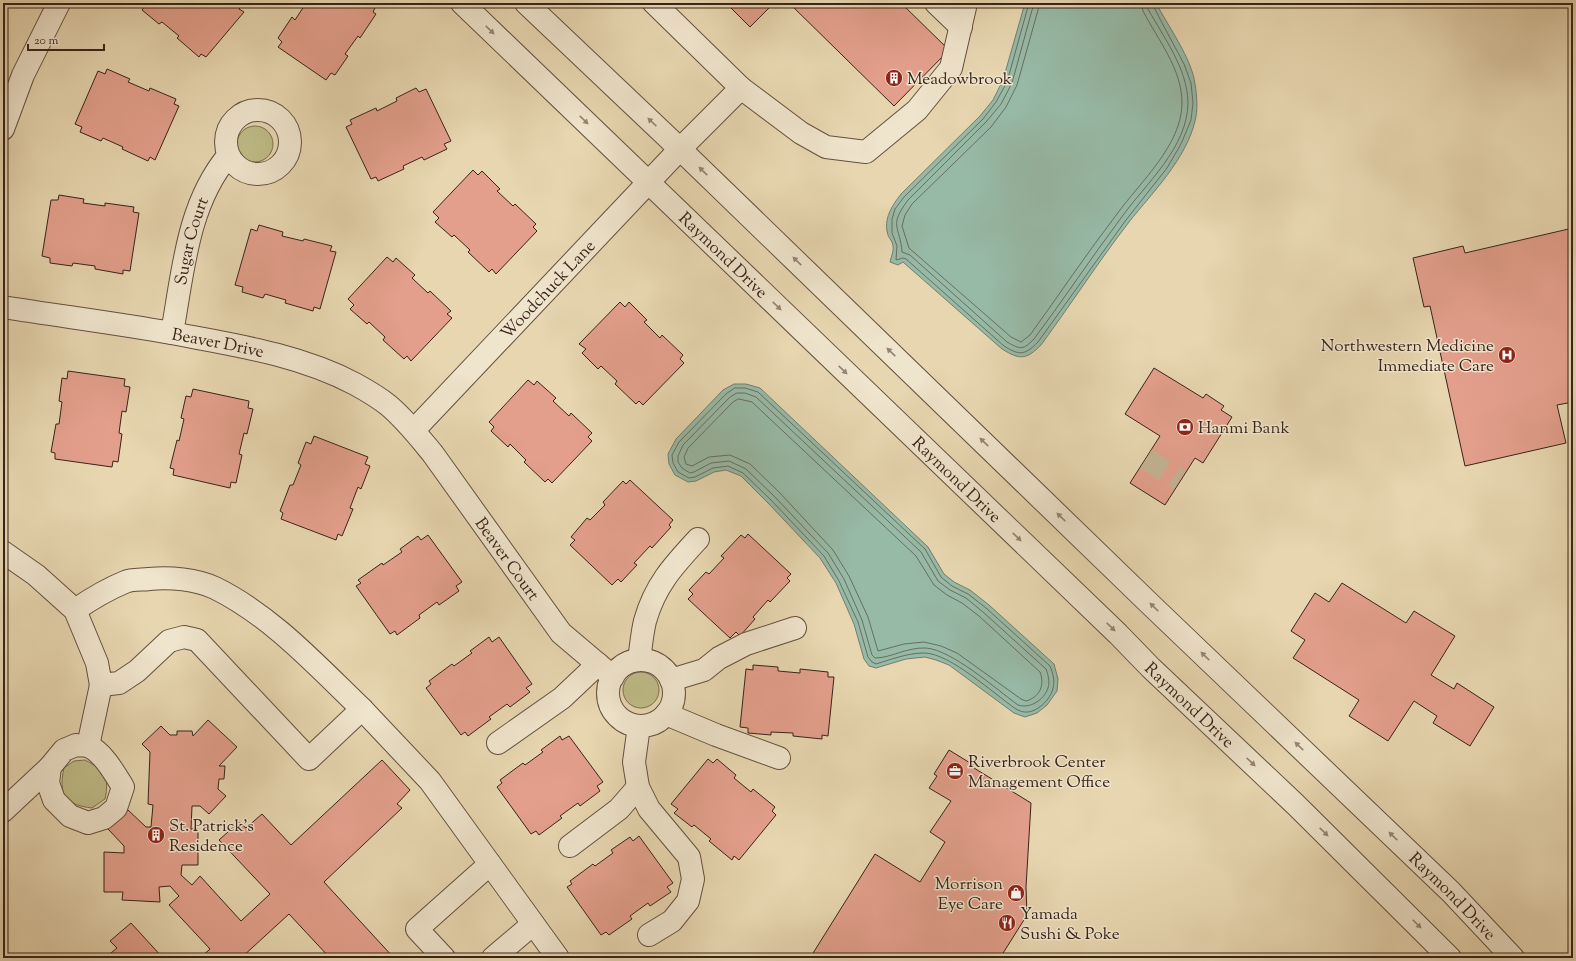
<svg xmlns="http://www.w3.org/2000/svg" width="1576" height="961" font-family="'Sorts Mill Goudy',serif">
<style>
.green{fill:#bebb86;stroke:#7b6f50}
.water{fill:#97baa7;stroke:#717e6e}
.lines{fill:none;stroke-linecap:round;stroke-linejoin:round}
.shore{stroke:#686e60;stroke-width:1}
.building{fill:#e39f8c;stroke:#382319}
.minor-tunnel{stroke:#c4b292;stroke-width:22;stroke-dasharray:22 11;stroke-linecap:butt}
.minor-casing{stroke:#64503f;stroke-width:24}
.minor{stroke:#efe4cc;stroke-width:22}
.oneway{fill:#948472}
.labels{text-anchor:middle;stroke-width:3;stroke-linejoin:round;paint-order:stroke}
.poi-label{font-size:17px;fill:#382319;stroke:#efe4cc;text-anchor:start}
.street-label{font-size:17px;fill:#382319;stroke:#efe4cc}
</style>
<rect width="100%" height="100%" fill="#e7d6b0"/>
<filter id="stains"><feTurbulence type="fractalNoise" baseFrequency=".005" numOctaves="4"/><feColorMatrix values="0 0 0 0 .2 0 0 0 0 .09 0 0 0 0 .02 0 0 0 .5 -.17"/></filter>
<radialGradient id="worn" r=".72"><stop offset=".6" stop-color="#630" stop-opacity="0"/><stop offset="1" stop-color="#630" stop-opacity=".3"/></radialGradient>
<path class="green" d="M237 144a18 18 0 1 1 36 0a18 18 0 1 1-36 0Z
M623 690a18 18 0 1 1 36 0a18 18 0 1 1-36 0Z
M85,760C104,770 110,777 105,799L92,808C65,805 58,794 64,768L74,761Z"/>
<path class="water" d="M1025,3H1156C1168,26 1192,59 1195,84C1197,96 1198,110 1195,121C1186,159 1153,192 1129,222C1099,261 1071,304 1041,345C1026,360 1020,360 1002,349L903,262L898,265L890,262C891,257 894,251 893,246C893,242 889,238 888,235C883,219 892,206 901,194L980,116L993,100L1003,80Z
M734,384H746L760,388L928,547L944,574L954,582L970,590L989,605L1054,664L1058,679L1057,691L1047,705L1037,713L1025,717L1014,713L949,665L936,660L925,657L906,659L876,668L869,666L864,659L854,624L836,583L820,558L768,503L741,476L726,470L714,472L696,481L688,482L675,475L669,464L668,454L676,439L723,390Z"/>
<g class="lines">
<path class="shore" d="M1029,3L1007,82L996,102L983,119L904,197L895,209L892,219V233L897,246L896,260L903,258L906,259L1004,346C1020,356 1025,355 1038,342L1126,220L1167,168L1181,144L1191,120L1193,103L1191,83L1184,64L1161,21L1152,3
M1034,3L1012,83L1001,104L986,122L908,200C888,227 900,225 902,252L910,255L1007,342C1021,350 1023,350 1034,339C1064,299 1091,258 1121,218C1145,184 1188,148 1188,102C1187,68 1164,38 1148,9L1147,3
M1040,3L1017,85L1006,107L991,127L912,204L905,215L902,226L909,248L1011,337L1021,342L1030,335C1059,295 1087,253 1117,214C1140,182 1182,145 1182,103C1182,69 1158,40 1143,11L1141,3
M735,388H745L758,392L925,549L941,577L952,586L968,594L986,608L1050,666C1053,673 1055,681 1053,688C1051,699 1037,713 1025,712C1022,712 1018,710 1016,709C994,694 950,653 924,653C908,653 892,659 876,664L872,662L868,657L858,622L839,581L824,556L771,500L743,473L728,466L713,468L695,477L689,478L678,472L673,463L672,455L679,442L726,394Z
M737,393H745L756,397L921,552L938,581L950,590L966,598L983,612L1046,669C1048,674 1050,682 1048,688C1044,700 1030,709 1018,705C996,689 952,650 926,648C907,647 891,658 875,658L872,655L862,620L844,579L828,553L774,496L746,469L729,461L711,463L694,472L690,473L682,468L678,462V456L683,445L729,398Z
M739,399L752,402L916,556L934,585L947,595L962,603L979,616L1040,672C1045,685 1040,697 1026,701L1021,699L957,653L941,646L924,642L904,644L878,651L868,617L849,576L833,550L779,492L750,464L730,455L709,457L692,466L686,464L684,457L688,448L733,402Z"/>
</g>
<path class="building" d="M142,3H240L242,5L239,9L244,12L206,57L201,54L199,57L177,38L179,36L162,22L159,24L142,10L145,6Z
M306,3H372L376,6L373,12L376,14L360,38L358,36L345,54L348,56L335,75L331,73L326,80L278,47L282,42L278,38L292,17L295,20Z
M726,3H774L750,27Z
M789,3H901L949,50L894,106Z
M107,69L130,79L128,82L149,91L150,88L176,99L174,104L179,106L155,160L150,157L148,161L122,149L123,147L103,138L101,141L80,132L82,127L75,124L98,71L105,74Z
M416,88L419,92L426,89L451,141L444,144L447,149L424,160L422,157L403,166L404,169L378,181L376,177L371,179L346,127L352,124L350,120L376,108L377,111L397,101L396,98Z
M473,170L478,175L482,171L500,189L497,191L513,206L515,204L536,224L533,227L537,231L496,274L492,269L489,272L468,252L470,250L454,235L452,237L435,222L439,218L433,212Z
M59,195L84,199L83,203L105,206V203L134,207L133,212L139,213L130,271L123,270V274L95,269V266L73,263L72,266L50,263V258L42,256L51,200H58Z
M259,225L283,232L282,236L303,241L304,239L332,246L330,251L336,252L320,309L314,307L313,311L285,303L286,300L265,294L263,298L242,292L243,287L235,285L251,229L257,231Z
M1573,228V402L1557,405L1566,443L1465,466L1430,306L1424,307L1413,258L1463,246L1465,253Z
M387,257L393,262L396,258L415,275L412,278L428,293L430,291L451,311L447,314L452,318L411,361L407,356L404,359L383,340L385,337L369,322L367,324L350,309L354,305L348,299Z
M620,302L625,307L629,302L647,320L644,322L660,338L662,335L683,355L680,359L684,363L643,405L639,401L636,404L615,384L617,381L601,366L598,369L582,353L586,349L579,344Z
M1154,368L1203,398L1206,394L1224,406L1221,410L1232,417L1203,463L1195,458L1165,505L1130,483L1160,436L1125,414Z
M68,371L125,379L124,386L130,387L126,412L122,411L119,433L122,434L118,462L113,461L112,467L55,459V453L51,452L56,424H59L62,402L59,401L62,378L67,379Z
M528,380L534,385L537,381L556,398L553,401L569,416L571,413L592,433L588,437L592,441L552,483L548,479L545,482L524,462L526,460L510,444L508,447L491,431L494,427L489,422Z
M193,389L249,401L248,408L253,409L247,434L244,433L239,454L242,455L236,483L231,482L230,488L173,475L174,469L170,468L177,440L179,441L184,419L181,418L186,396L191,397Z
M314,436L368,457L365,464L370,466L361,489L358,487L350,508L353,509L342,536L338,534L336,540L281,519L283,513L280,511L290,485H293L301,465L298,463L306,442L311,444Z
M630,480L673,520L669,525L671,527L652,548L650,546L634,563L637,565L621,582L618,579L612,585L570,545L575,540L571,537L587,518L590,520L605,505L603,502L623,481L626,484Z
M748,534L791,574L787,578L790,581L770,602L768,600L753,617L755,619L740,636L736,632L730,638L688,599L693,594L689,590L706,572L709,574L724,558L721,556L741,535L745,538Z
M428,535L462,582L456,586L459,591L439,605L437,602L419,615L420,618L397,635L395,631L390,634L356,586L361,583L358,580L382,563L383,565L402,552L400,549L418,536L421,540Z
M1342,583L1406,623L1414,611L1455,636L1431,675L1454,689L1457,683L1494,707L1470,746L1433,723L1437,716L1414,701L1388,741L1349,716L1359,700L1293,658L1305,640L1291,631L1315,593L1329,602Z
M489,637L492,642L499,637L532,684L526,688L530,692L510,707L507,704L489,717L491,719L468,736L465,732L461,735L426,688L431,684L429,681L452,664L454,666L472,653L470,651Z
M753,665L778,667V671L800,673V669L828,672V677H834L828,736L822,735V739L793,736V733L771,732V735L748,733V728L740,727L746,669L753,670Z
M208,720L237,747L219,766H225L224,779H219L218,789L226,796L209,814L200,806H192L191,829H198V865H182L181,875L192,885L200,876L241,921L270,894L219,840L239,822L246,828L262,814L291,845L382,760L410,790L397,804L402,808L324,882L394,958H330L289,914L241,958H200L210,949L169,905L179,896L170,886L159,887L160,902L122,900L123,892H104V852L124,853V846L108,829L128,810L146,827H151L153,805L148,804L150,752L142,744L161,726L170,735H177V731H192L193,736Z
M560,736L562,740L569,736L603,782L597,786L600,791L580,806L578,803L560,816L562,818L539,835L536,831L531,834L497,787L502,783L500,780L523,763L525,765L543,752L541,750Z
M949,750L975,766L974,768L1031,803L1026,887L1027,915L1000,958H810L875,854L920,882L945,842L930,832L951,801L929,788L937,776L934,774Z
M708,759L713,763L717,759L736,775L734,778L751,792L753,789L775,807L772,811L776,815L739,860L734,856L732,860L709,841L711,839L694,825L692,827L674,813L678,809L671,804Z
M639,836L673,883L667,887L671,892L650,906L648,903L630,916L632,919L609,935L606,932L601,935L567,887L572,884L570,881L593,864L595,866L613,853L611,850L630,837L633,841Z
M131,923L163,958H105L117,948L110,941Z"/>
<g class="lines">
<path class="minor-tunnel" d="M1146,459L1180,480"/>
<defs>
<g id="minor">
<path id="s1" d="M462,3L1118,634L1151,668L1296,805L1450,958"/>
<path id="s2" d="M526,3L680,149L1151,605L1451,892L1513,958"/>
<path d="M654,3L741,88L801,133L826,147L866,152L917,110L951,68L966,3"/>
<path d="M936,3L961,27"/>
<circle cx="258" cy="142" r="32"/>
<path d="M3,129L23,75L59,3"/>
<path id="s3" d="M3,307C59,316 115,323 171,333C234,345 298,354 355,384C366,390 378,397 388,405C405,419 419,437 433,454L561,633L613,677"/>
<path id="s4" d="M172,333C183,273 187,205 228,156"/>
<path id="s5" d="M414,430L680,149L741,88"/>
<path d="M3,552L36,575L75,610L97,663L101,685L119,683L137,671L169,641L184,637L197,640L309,759L362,709L430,781L558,958"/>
<path d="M75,610C91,599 108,589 125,582C132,579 142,580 149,579C170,577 196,579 215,588C272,616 317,666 362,709"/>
<path d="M639,660C641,647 642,633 645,621C655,585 674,565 698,539"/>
<circle cx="641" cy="693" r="33"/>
<path d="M671,680L704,670L719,658L746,644L795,628"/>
<path d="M666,714L716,735L779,758"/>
<path d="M639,726L634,762L638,787L649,809L689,857L693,879L688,901L672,921L649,935"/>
<path d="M498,743L562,698L598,664"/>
<path d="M76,745C80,746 85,745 88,746C103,752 115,774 123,787L116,808L104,818L88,823L70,816L54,800L48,783L50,767L64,750Z"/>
<path d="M88,746L101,685"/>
<path d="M3,811L50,767"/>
<path d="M570,846L619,809L638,787"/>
<path d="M444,958L417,929L490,864"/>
<path d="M493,958L533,924"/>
</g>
</defs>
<use href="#minor" class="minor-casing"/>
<use href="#minor" class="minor"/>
</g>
<defs><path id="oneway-solid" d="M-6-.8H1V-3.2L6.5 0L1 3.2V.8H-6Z"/></defs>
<g class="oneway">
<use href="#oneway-solid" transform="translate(490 30) rotate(44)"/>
<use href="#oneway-solid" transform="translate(584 120) rotate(44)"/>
<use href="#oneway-solid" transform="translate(652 122) rotate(-137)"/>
<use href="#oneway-solid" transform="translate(703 171) rotate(-136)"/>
<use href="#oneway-solid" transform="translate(797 261) rotate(-136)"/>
<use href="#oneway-solid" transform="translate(777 306) rotate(44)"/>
<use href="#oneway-solid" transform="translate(891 352) rotate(-136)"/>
<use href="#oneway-solid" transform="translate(843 370) rotate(44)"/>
<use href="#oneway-solid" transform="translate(984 442) rotate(-136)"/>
<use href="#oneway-solid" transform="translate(1061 517) rotate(-136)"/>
<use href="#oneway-solid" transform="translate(1017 537) rotate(44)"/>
<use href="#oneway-solid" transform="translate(1154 607) rotate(-136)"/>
<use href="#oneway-solid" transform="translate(1111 627) rotate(44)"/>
<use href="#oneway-solid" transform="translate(1205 656) rotate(-136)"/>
<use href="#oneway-solid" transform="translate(1299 746) rotate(-136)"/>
<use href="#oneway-solid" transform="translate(1251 762) rotate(43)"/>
<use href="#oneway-solid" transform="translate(1324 832) rotate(44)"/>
<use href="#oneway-solid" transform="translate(1393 836) rotate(-136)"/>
<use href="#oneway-solid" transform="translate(1417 924) rotate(45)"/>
</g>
<defs>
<symbol id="building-disc" viewBox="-11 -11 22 22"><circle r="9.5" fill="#8f2418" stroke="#efe4cc"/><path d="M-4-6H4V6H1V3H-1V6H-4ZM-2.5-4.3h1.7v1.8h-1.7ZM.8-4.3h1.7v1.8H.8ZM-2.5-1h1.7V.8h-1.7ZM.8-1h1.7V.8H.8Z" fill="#fff"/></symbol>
<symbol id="hospital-disc" viewBox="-11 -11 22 22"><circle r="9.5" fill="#8f2418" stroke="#efe4cc"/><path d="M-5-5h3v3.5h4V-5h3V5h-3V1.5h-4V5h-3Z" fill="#fff"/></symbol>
<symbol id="bank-disc" viewBox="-11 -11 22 22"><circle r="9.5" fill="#8f2418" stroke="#efe4cc"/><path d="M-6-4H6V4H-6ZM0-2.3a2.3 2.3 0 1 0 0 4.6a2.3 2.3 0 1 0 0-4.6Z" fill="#fff"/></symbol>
<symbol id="office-disc" viewBox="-11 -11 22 22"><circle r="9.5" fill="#8f2418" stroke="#efe4cc"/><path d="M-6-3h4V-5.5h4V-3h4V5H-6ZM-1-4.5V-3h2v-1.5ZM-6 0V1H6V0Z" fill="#fff"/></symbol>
<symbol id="shop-disc" viewBox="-11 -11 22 22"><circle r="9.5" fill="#8f2418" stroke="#efe4cc"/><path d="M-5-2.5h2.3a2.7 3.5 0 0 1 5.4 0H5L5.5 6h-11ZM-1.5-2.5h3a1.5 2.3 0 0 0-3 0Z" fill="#fff"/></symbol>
<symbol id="restaurant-disc" viewBox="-11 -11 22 22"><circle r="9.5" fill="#8f2418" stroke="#efe4cc"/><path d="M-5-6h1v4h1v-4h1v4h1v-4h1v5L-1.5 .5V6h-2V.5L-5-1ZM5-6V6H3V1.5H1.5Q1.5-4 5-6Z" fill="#fff"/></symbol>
</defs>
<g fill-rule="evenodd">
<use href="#building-disc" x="884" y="68" width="20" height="20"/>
<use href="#hospital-disc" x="1497" y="345" width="20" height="20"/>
<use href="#bank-disc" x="1175" y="417" width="20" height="20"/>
<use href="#office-disc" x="945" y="761" width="20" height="20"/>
<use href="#building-disc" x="146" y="825" width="20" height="20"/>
<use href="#shop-disc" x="1006" y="883" width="20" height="20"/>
<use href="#restaurant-disc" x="997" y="913" width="20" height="20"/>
</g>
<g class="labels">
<g class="poi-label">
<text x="907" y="84">Meadowbrook</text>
<text x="1494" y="351" text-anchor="end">Northwestern Medicine<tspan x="1494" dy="20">Immediate Care</tspan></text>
<text x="1198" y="433">Hanmi Bank</text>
<text x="968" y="767">Riverbrook Center<tspan x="968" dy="20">Management Office</tspan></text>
<text x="169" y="831">St. Patrick's<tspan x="169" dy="20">Residence</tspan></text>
<text x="1003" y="889" text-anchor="end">Morrison<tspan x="1003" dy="20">Eye Care</tspan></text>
<text x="1020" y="919">Yamada<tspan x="1020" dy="20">Sushi &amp; Poke</tspan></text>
</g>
<g class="street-label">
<text dy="6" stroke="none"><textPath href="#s4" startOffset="94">Sugar Court</textPath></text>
<text dy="6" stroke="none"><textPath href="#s1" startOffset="363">Raymond Drive</textPath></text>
<text dy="6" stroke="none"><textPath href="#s5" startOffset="194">Woodchuck Lane</textPath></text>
<text dy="6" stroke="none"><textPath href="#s3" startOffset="218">Beaver Drive</textPath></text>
<text dy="6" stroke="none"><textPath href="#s1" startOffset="687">Raymond Drive</textPath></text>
<text dy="6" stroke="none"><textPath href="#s3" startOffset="596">Beaver Court</textPath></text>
<text dy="6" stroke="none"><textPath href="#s1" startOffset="1011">Raymond Drive</textPath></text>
<text dy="6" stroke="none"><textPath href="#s2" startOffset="1287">Raymond Drive</textPath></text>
</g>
</g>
<rect width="1576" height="961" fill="none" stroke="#e7d6b0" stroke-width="16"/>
<rect x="4" y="4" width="1568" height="953" fill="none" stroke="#382319" stroke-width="2"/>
<rect x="8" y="8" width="1560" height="945" fill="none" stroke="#382319"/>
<path d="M28 44v6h76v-6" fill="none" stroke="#382319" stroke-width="2"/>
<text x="34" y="44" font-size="12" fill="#382319" stroke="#efe4cc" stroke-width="3" paint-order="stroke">20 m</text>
<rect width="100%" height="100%" filter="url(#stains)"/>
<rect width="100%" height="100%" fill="url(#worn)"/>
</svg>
